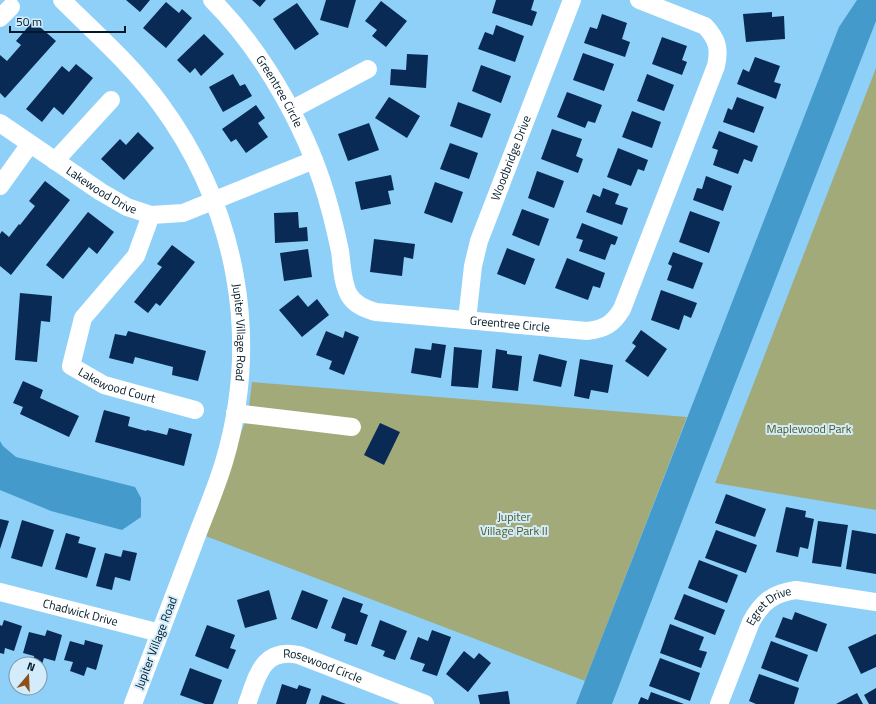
<svg xmlns="http://www.w3.org/2000/svg" width="876" height="704" font-family="'Titillium Web',sans-serif">
<style>
.green{fill:#a2aa7a}
.water{fill:#449aca}
.building{fill:#082a55}
.lines{fill:none;stroke-linecap:round;stroke-linejoin:round}
.minor{stroke:#fff;stroke-width:18}
.labels{text-anchor:middle;stroke-width:4;stroke-linejoin:round;paint-order:stroke}
.street-label{font-size:12px;fill:#001827;stroke:#d2ecfc}
.park-label{font-size:12px;fill:#525a1d;stroke:#d2ecfc}
</style>
<rect width="100%" height="100%" fill="#8fd0f8"/>
<path class="green" d="M876,68V510L715,483Z
M252,382L687,417L585,681L203,535L248,414Z"/>
<path class="water" d="M857,0H876V21L700,474L612,704H576L839,27Z
M0,441L3,446L16,457L135,487L141,498V517L122,530L51,511L0,490Z"/>
<path class="building" d="M126,0H150L140,12Z
M252,0H266L260,7Z
M326,0H356L348,28L320,20Z
M496,0H534L531,10L537,12L532,26L492,13Z
M381,1L407,21L386,47L372,36L377,30L365,21Z
M166,2L179,13L182,9L192,18L166,48L143,28Z
M297,3L319,34L295,50L273,19Z
M772,12V17L784,16L785,39L746,42L743,14Z
M602,14L627,23L622,39L630,42L625,57L584,43L590,27L597,29Z
M33,21L56,41L5,98L0,93V55L7,61L21,45L16,41Z
M496,25L524,36L515,62L478,49L485,32L493,35Z
M204,34L224,54L201,76L195,68L190,73L177,60Z
M662,37L687,46L682,60L687,62L682,75L652,64Z
M583,53L614,64L604,91L573,80Z
M407,54L428,55L426,88L390,85L391,69L406,70Z
M755,57L780,66L774,82L781,84L776,99L737,84L743,69L749,72Z
M76,64L93,78L63,115L54,107L42,122L26,109L62,66L69,72Z
M481,65L511,76L501,103L472,91Z
M233,74L240,86L245,84L252,96L223,112L209,87Z
M647,74L674,85L664,111L637,101Z
M567,92L602,105L595,123L588,121L585,128L557,117Z
M389,97L420,116L407,138L375,118Z
M737,97L764,107L754,133L723,122L728,108L732,110Z
M458,102L491,114L482,138L450,126Z
M256,105L265,118L258,123L268,137L246,153L236,139L231,142L222,129Z
M632,111L661,122L652,148L622,137Z
M369,123L379,150L348,161L338,134Z
M552,129L582,139L576,156L583,159L578,173L541,159Z
M719,131L758,146L752,162L744,159L738,174L713,165L718,150L712,148Z
M138,132L154,148L124,180L101,159L120,139L126,145Z
M450,143L478,153L469,179L440,169Z
M618,148L648,160L644,171L638,169L631,186L607,177Z
M537,171L564,181L554,208L528,198Z
M391,175L394,190L388,191L391,204L361,210L355,182Z
M706,176L732,186L723,211L693,200L697,188L702,189Z
M45,181L70,200L11,275L0,266V234L2,231L9,237L19,224L20,225L35,206L29,201Z
M435,182L463,192L452,223L424,213Z
M603,188L619,194L615,204L628,208L622,225L586,212L593,194L600,197Z
M522,209L549,219L539,246L512,235Z
M690,211L720,222L709,253L679,242Z
M88,212L114,232L97,254L89,247L63,279L46,265Z
M298,212L299,228L307,227L308,241L275,243L274,213Z
M582,223L618,237L615,245L611,244L605,260L579,251L583,240L576,238Z
M374,239L415,244L413,259L404,257L402,276L370,272Z
M172,245L195,262L160,306L156,303L148,313L134,302L162,267L157,264Z
M507,248L535,259L525,285L497,274Z
M308,249L312,277L284,281L280,253Z
M673,252L703,263L693,289L667,280L672,266L668,264Z
M567,258L605,273L600,288L593,286L588,300L555,288Z
M661,290L697,303L691,318L684,315L679,330L651,320Z
M20,293L52,296L50,322L41,321L37,362L15,360Z
M298,295L308,307L317,299L329,315L302,337L279,310Z
M641,330L667,349L648,377L625,361L636,346L632,343Z
M128,331L206,351L198,381L172,375L173,367L135,357L133,364L109,358L115,334L126,336Z
M326,331L343,338L345,331L359,337L344,375L329,369L332,361L316,355Z
M432,343L446,345L441,378L411,373L415,348L431,350Z
M454,347L482,350L478,388L451,386Z
M496,349L507,351V354L522,356L518,391L492,388Z
M539,354L567,361L561,387L533,381Z
M580,359L613,365L608,393L591,390L589,399L574,396Z
M23,381L43,390L40,398L79,416L69,437L20,414L23,407L13,403Z
M104,410L130,417L128,426L146,431L147,430L167,435L169,428L192,434L184,466L95,442Z
M380,423L400,432L384,465L364,455Z
M726,494L766,509L755,537L715,523Z
M786,507L806,511L805,517L814,519L808,549L800,547L798,557L776,552Z
M0,519L9,521L0,549Z
M22,520L54,530L42,567L11,558Z
M818,521L848,525L841,567L812,563Z
M716,530L757,545L746,573L705,558Z
M852,530L876,534V574L846,569Z
M66,533L80,537L78,543L96,548L87,578L55,569Z
M123,550L137,553L130,581L115,577L112,590L96,586L105,553L121,557Z
M699,560L738,575L727,603L688,588Z
M269,590L277,619L245,628L237,600Z
M302,590L328,600L317,629L291,619Z
M684,594L725,610L715,635L674,619Z
M343,597L363,604L360,612L368,615L357,645L344,641L346,634L331,628Z
M795,612L827,624L817,652L775,637L783,617L792,620Z
M4,620L22,626L14,651L5,648L4,654L0,653V625L2,626Z
M380,620L407,631L395,660L383,656L385,651L371,646Z
M670,624L704,637L699,650L707,652L701,668L660,653Z
M207,625L235,635L230,648L236,650L228,669L195,656Z
M47,630L62,635L55,661L44,658L42,664L33,661L34,656L23,653L29,632L45,636Z
M432,630L451,637L437,676L422,671L425,664L410,659L418,637L428,641Z
M876,634V667L861,674L848,647Z
M85,640L103,645L96,670L87,667L84,676L70,671L73,662L64,660L70,641L84,645Z
M771,641L808,655L798,682L761,668Z
M464,651L474,659L479,653L491,663L468,692L446,674Z
M660,658L700,673L690,701L649,686Z
M190,668L222,680L213,704H205L180,695Z
M759,674L799,688L794,704H756L749,701Z
M282,684L297,689L299,685L311,689L306,704H276Z
M876,688V704H869L864,695Z
M508,691L510,704H480L478,695Z
M651,692L684,704H638L641,697L648,700Z
M857,693L863,704H836Z
M322,695L346,704H319Z"/>
<g class="lines">
<g class="minor">
<path id="s1" d="M62,0C96,34 133,66 161,105C237,209 261,338 224,462C216,489 204,516 194,543C174,596 154,650 133,704"/>
<path id="s2" d="M212,0C266,54 311,136 330,209C334,223 337,237 340,251C342,265 342,282 349,295C355,305 365,309 376,312L587,331C605,329 613,324 622,309L716,66C720,48 717,39 705,26L639,0"/>
<path d="M0,18L11,7"/>
<path d="M291,110L368,69"/>
<path id="s3" d="M0,123L101,192L127,207L151,215L183,213L314,160"/>
<path d="M55,161L111,100"/>
<path d="M0,186L30,144"/>
<path id="s4" d="M151,215L136,256L83,318L71,366L104,385L195,410"/>
<path id="s5" d="M467,320L473,266L479,241L572,0"/>
<path d="M235,413L352,427"/>
<path id="s6" d="M0,592L160,633"/>
<path id="s7" d="M247,704C257,677 262,647 299,655L425,704"/>
<path id="s8" d="M719,704L751,622C762,602 773,593 796,590L876,602"/>
</g>
</g>
<g class="labels">
<g class="street-label">
<text dy="4" stroke="none"><textPath href="#s2" startOffset="114">Greentree Circle</textPath></text>
<text dy="4" stroke="none"><textPath href="#s5" startOffset="169">Woodbridge Drive</textPath></text>
<text dy="4" stroke="none"><textPath href="#s3" startOffset="122">Lakewood Drive</textPath></text>
<text dy="4" stroke="none"><textPath href="#s2" startOffset="498">Greentree Circle</textPath></text>
<text dy="4" stroke="none"><textPath href="#s1" startOffset="389">Jupiter Village Road</textPath></text>
<text dy="4" stroke="none"><textPath href="#s4" startOffset="225">Lakewood Court</textPath></text>
<text dy="4" stroke="none"><textPath href="#s8" startOffset="113">Egret Drive</textPath></text>
<text dy="4" stroke="none"><textPath href="#s6" startOffset="83">Chadwick Drive</textPath></text>
<text transform="translate(156 643) rotate(-69)" y="4">Jupiter Village Road</text>
<text dy="4" stroke="none"><textPath href="#s7" startOffset="107">Rosewood Circle</textPath></text>
</g>
<g class="park-label">
<text x="809" y="433">Maplewood Park</text>
<text x="514" y="521">Jupiter<tspan x="514" dy="14">Village Park II</tspan></text>
</g>
</g>
<g transform="translate(28 676) rotate(19)"><circle r="19" fill="#d2ecfc" stroke="#7e97a7"/>
<path d="M0-3L7 15L0 10L-7 15Z" fill="#8f4f18"/>
<text y="-6" font-size="11" font-weight="bold" text-anchor="middle" fill="#001827">N</text>
</g>
<path d="M10 26v6h115v-6" fill="none" stroke="#001827" stroke-width="2"/>
<text x="16" y="26" font-size="12" fill="#001827" stroke="#d2ecfc" stroke-width="3" paint-order="stroke">50 m</text>
</svg>
